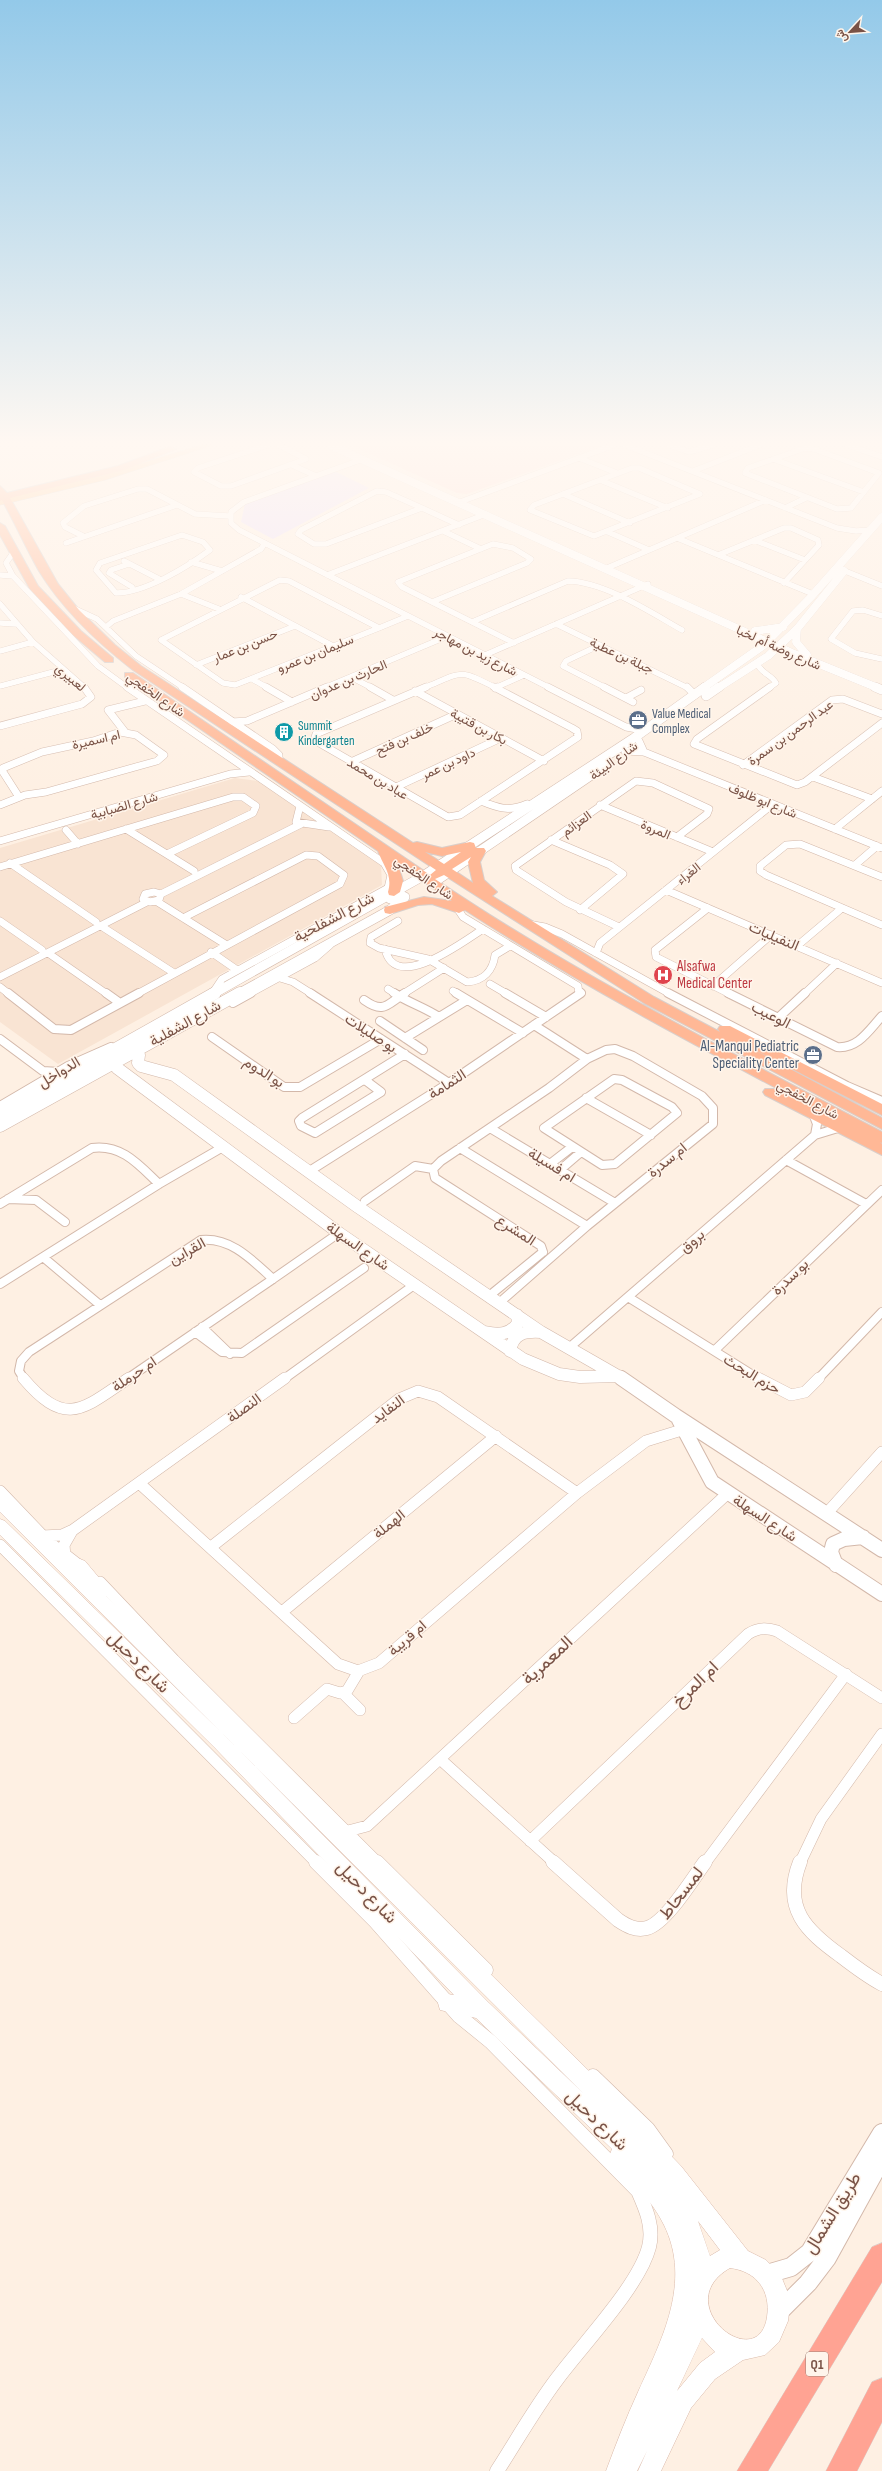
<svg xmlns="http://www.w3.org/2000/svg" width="882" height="2471" font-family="'Sofia Sans Condensed',Vazirmatn,sans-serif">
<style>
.residential{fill:#f9e4d3}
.commercial{fill:#ffddd6}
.education{fill:#eddffb}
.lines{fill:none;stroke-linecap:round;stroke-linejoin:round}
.minor-far4-casing{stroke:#d3b8aa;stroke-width:6}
.minor-far3-casing{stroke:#d3b8aa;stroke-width:8}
.minor-far2-casing{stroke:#d3b8aa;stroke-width:10}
.minor-far1-casing{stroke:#d3b8aa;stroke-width:12}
.minor-casing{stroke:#d3b8aa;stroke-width:15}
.tertiary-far4-casing{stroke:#d3b8aa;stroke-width:8}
.tertiary-far3-casing{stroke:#d3b8aa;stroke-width:10}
.tertiary-far2-casing{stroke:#d3b8aa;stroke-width:13}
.tertiary-far1-casing{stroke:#d3b8aa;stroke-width:16}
.tertiary-casing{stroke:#d3b8aa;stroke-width:20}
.secondary-casing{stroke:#dab9a9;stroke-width:1}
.primary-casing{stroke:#d9cfcb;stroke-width:1}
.trunk-casing{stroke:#d9cfcb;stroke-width:2}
.motorway-casing{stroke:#d9cfcb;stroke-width:1}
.minor-far4{stroke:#fff;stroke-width:5.5}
.minor-far3{stroke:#fff;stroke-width:7}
.minor-far2{stroke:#fff;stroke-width:8}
.minor-far1{stroke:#fff;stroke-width:11}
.minor{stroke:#fff;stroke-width:14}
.tertiary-far4{stroke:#fff;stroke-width:8}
.tertiary-far3{stroke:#fff;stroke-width:9}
.tertiary-far2{stroke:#fff;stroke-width:12}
.tertiary-far1{stroke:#fff;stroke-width:14}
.tertiary{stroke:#fff;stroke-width:18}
.secondary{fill:#fff;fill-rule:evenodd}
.primary{fill:#ffcd99;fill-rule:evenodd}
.trunk{fill:#ffb896;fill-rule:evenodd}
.motorway{fill:#ffa393;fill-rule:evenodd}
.labels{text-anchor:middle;stroke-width:3;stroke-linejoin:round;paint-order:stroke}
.far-street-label{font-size:13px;fill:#795246;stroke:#fff5eb}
.far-service-label{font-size:13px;fill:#4e5e75;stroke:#fff5eb;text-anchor:start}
.far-culture-label{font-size:13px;fill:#0d838f;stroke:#fff5eb;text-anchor:start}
.shield{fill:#fff5eb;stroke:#a18378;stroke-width:1}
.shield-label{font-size:14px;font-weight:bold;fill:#795246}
.street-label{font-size:15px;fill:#795246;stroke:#fff5eb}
.health-label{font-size:15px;fill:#be3a42;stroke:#fff5eb;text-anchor:start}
.service-label{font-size:15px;fill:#4e5e75;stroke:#fff5eb;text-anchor:end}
.near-street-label{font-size:18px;fill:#795246;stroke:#fff5eb}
</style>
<rect width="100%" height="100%" fill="#fef0e3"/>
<path class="residential" d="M235,778L259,781L381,865L382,885L58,1064L0,1022V848Z"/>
<path class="commercial" d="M350,445H603L467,494L457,493Z"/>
<path class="education" d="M334,471L369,488L273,539L241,522L245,504Z"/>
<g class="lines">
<defs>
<path id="minor-far4" d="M268,445L198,468L194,472L221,486H231L306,459L279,445
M625,445L837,528L856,531L871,530
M669,445L689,452L713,445
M847,445L882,457
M805,448L814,449L879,473L851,508L837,509L745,473L748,468Z
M579,458L617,473
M363,459L244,502L231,512V523L239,530L550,688
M773,459L864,492
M292,465L316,476
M632,468H639L700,494L594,536L530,510L534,505Z
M693,471L760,445
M600,480L668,508
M377,491L386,492L422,508L326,544H314L298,534L301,530Z
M563,494L630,523
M460,502L614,445
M422,508L459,525
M785,508L806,498
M443,531L481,549
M608,532L649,550
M182,535L203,542L210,550C187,567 145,593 116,593L96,570L100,563Z
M83,536L65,527L63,523L84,506L138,489H147L195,514L229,516
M677,538L813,594
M754,540L805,560
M66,543L177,505
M493,544L513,548L531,559L527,563L432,602L402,587L398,582Z
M13,553L6,563L13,576L98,666L128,688
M718,555L784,528H791L818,540L819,545L784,583
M124,561L159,579
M191,562L222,571
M129,564L111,570L109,573L132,587
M607,568L766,500
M845,571L882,586
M0,575L13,576
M327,575L486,514
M280,580L289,581L379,628L235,685L223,683L161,640Z
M181,594L219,609
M241,597L333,646
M432,602L514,643
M0,604L33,642L85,688
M71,607L97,619L136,656L184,688
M882,616L863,610L853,611L831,639L855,653L882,659
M472,622L568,581C605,582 650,612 682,630
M0,623L15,624
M556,624L688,688
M106,627L113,621L181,594L261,549L265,543
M379,628L408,616
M600,645L566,661L563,666L606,688
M0,651L33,642
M485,655L648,584
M757,663C761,674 771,674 776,683L769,688
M196,665L295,626
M351,677L372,688
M252,679L268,688
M0,686L61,670
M324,688L448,636
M424,688C463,672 457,668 496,688
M495,688L524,675"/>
<path id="minor-far3" d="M127,687L384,863L391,875L388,888L222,979L212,994
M182,687L273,749L279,755V760
M266,687L292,702
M370,687L393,700
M426,687L316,734L314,740L448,817L460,815L578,737L577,731L572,728L494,687
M548,687L626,727L637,729L649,727
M604,687L633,702
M687,687L695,695
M770,687L697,739L694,744L797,785L805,782L882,723
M495,688L497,687
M415,691L544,761
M626,698L641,690
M232,722L247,721L327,687
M0,726L82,704L91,697L84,687
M125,732L108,710L145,701
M639,741L644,752
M625,751L644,752L882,848
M351,762L457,714
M743,765L832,700L843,699L882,714
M813,777L872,799
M394,788L501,738
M481,801C498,808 509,812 527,804
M0,805L25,795L46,792L157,761L164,755L136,735L120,732L93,741L42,752L3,768V772L19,797
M600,805L713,852
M300,806L296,822L329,827
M126,829L194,871
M835,829L882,791
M66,830L78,844
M551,840L610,865L623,874L580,910
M0,841L230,774L249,772
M10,863L96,922
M855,865L877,846
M0,867L233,797H243L256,806L253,813L167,854
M882,877L800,844L786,845L760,866V871L766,875L882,925
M666,890L882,983
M154,892L161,894L159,900L150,902L143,899L145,894Z
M161,894L301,824
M156,901L225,944
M457,908L463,917L578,986L579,994
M708,908L655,950L656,957L730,994
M0,921L42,950
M398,921L371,937L370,943L379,948L428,959L467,982C484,981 493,970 495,955L510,946
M528,924L545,927L562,934L670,994
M101,926L174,973
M619,927L566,902L516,870L515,866L636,781L653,783L709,809L707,814L677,837
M797,946L842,908
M385,949C395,994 464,941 483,929
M211,952L237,970
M48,953L107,994
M596,953L600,943L773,804
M0,977L147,902
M280,978L293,982L312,994
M490,984L507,994
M713,986L771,935
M0,987L9,994
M388,989L396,994
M453,991L458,994
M137,994L340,884L344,875L318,856L306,855L183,918
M249,994L315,958L330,945
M403,994L444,968
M804,994L837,963"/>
<path id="minor-far2" d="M8,993L54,1029L71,1030L139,993
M106,993L120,1003
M310,993L449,1083
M394,993C409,1003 424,1007 439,1017
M456,993L523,1033
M505,993L546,1017
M668,993L847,1086L882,1101
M728,993L837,1047C858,1049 869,1030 882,1016
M211,995L212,993
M364,1000C384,1014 386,1005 405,993
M233,1003L251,993
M777,1019L805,993
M380,1021L423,1050
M534,1025L587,1059
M212,1037L284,1087H300L381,1039
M405,1038L467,1000
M0,1039L43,1071L59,1072
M614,1079L622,1080L672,1107L677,1113L615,1164L602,1165L544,1128Z
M365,1080L381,1092L315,1133L301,1126L299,1121L302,1118L405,1054
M586,1098L651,1135
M0,1106L68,1066L111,1047
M814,1116L817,1124L815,1135
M490,1128L615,1203
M460,1148L587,1226
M786,1160L866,1204
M550,1164L572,1147
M433,1169L441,1161L549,1088L587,1059L606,1050L615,1049L633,1056L702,1096L713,1108V1124L587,1226L499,1303
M433,1169L435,1178L541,1246L543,1252
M560,1170L581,1152
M308,1172L449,1083L581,993
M8,1199L36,1200L65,1222
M365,1201L415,1166L433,1169
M0,1204L92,1148C122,1144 139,1165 159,1184
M43,1257L100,1305
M273,1279L339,1233
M0,1284L159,1184L223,1147
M489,1296L543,1252
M628,1297L759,1379
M202,1327L230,1354
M195,1332L222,1352L242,1353L364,1268
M570,1347L815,1135L838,1128
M715,1350L882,1190
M24,1379L19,1371L21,1361L29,1352L201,1240C231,1237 252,1260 273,1279
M127,1379L273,1279
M284,1379L414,1285
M818,1379L882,1312"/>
<path id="minor-far1" d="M23,1378C66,1429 83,1409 129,1378
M758,1378L791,1395L805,1392L819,1378
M139,1483L338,1664L358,1671L379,1663L577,1493L646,1441L685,1429
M0,1491L42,1535
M827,1513L882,1452
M43,1536L62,1535L73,1530L285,1378
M0,1545L317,1863
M53,1545L84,1569
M211,1547L399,1399L418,1391L438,1397L577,1493
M65,1556L64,1545L72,1531
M100,1582L174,1660L378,1863
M282,1612L496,1436
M343,1693L360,1710
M294,1718L327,1689L340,1693L347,1691L359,1671
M440,1759L555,1863
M348,1831L367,1826L727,1494
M530,1841L748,1634C757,1628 766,1627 777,1631L882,1698
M705,1863L846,1674
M800,1863L821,1819L882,1734"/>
<path id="minor" d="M316,1862L376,1922L459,2016L491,2042L638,2191C646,2209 654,2227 649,2247C639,2286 582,2345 557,2379C535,2408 517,2440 497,2471
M377,1862L486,1970
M553,1862L618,1920C627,1926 636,1931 647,1928C666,1923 693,1878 705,1862
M800,1862C782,1908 806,1931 841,1956C854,1966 867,1976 882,1984
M593,2076L648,2129L666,2154"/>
<path id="tertiary-far4" d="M330,445L792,653L878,688
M797,629L796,642L807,655
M755,631L783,627
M703,688L764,645L810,598L882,517
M718,688L768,656L797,629L844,571"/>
<path id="tertiary-far3" d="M875,687L882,690
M706,696L719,687
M433,883L609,763
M213,994L423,876L634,738L705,687
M238,994L390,910L405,897L401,895L390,899"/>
<path id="tertiary-far2" d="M139,1055L138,1063L141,1066L174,1075L358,1207L541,1332L623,1379
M117,1068L339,1233L523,1359L559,1374L580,1377L619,1376
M0,1114L215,993
M0,1126L240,993
M485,1332C498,1335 510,1335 518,1323L517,1315
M510,1351C513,1333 525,1331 541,1332"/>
<path id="tertiary-far1" d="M621,1378L676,1416L882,1550
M679,1420L712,1482L882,1594
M836,1565L831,1552L833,1544L844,1539L863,1537"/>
<path id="tertiary" d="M767,2274L791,2267L810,2252L882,2133
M779,2312L808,2283L827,2258L882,2158"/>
<path id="secondary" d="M0,1496L5,1498L73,1564L80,1559L85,1561L106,1586L108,1591L106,1596L589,2071L681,2166L748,2251L766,2260L781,2276L788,2293L790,2304L788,2321L779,2342L765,2355L743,2360L715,2379L691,2408L661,2471H638L647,2451L637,2471H606C616,2444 626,2418 638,2392C662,2339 692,2282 664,2225C652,2200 631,2181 613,2161L610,2154L612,2149L476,2018L440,2010L438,2003L440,1996L447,1994L454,1995L215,1748L0,1535V1519L5,1521L227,1738L488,2002L584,2094L0,1512ZM698,2221L720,2250L710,2256ZM730,2268C756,2271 771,2290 767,2317C758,2376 667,2304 730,2268ZM702,2338L715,2352L700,2363L677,2391Z"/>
<path id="primary" d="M201,445H213L105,480L0,505V499L100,476Z"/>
<path id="trunk" d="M169,447L176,449L124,470L10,498L58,584L79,610L115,645L141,666L413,843L417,842L442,848L470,842L474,843L476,848H484L486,851L480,862L484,880L497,892L492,896L654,997L720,1032L718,1029L720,1026H730L882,1104V1115L730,1037L882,1118V1129L644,1003L444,875L435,879C577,975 730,1052 882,1132V1143L880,1142L882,1144V1155L765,1095L763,1092L765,1089H775L833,1118C708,1052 583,987 465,910L459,913L432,904L418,905L390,914L385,913L384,910L385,907L424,897L452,901L398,865L403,881L400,892L394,896L389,895L388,892C393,874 383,866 378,851L125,677V673H133L430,875L436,870L133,670C97,642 63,610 39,571C26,548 15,523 2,500L0,501V486L7,493L118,466ZM425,852L442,856L461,852L444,864ZM471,857L468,862L473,883L452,869Z
M0,523L5,526L38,586L81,631L113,658V662H105L73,635L30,589L0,535Z"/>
<path id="motorway" d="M882,2243V2282L768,2471H737L872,2247Z
M882,2378V2422L857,2471H826L872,2382Z"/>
</defs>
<use href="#minor-far4" class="minor-far4-casing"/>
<use href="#minor-far3" class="minor-far3-casing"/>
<use href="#minor-far2" class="minor-far2-casing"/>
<use href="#minor-far1" class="minor-far1-casing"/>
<use href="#minor" class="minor-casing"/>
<use href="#tertiary-far4" class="tertiary-far4-casing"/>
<use href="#tertiary-far3" class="tertiary-far3-casing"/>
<use href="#tertiary-far2" class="tertiary-far2-casing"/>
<use href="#tertiary-far1" class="tertiary-far1-casing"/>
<use href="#tertiary" class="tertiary-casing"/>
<use href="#secondary" class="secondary-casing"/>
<use href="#primary" class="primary-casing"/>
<use href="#trunk" class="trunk-casing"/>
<use href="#motorway" class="motorway-casing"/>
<use href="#minor-far4" class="minor-far4"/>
<use href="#minor-far3" class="minor-far3"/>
<use href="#minor-far2" class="minor-far2"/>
<use href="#minor-far1" class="minor-far1"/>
<use href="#minor" class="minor"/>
<use href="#tertiary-far4" class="tertiary-far4"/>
<use href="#tertiary-far3" class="tertiary-far3"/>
<use href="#tertiary-far2" class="tertiary-far2"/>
<use href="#tertiary-far1" class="tertiary-far1"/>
<use href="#tertiary" class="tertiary"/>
<use href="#secondary" class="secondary"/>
<use href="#primary" class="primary"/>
<use href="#trunk" class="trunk"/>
<use href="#motorway" class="motorway"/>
</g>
<linearGradient id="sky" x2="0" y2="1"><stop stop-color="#93c9e9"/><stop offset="0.56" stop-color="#fff8f2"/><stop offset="1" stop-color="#fff8f2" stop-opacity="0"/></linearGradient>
<rect width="882" height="791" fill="url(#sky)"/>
<defs>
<symbol id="office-disc" viewBox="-11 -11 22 22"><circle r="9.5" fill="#5c6f8a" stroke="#fff5eb"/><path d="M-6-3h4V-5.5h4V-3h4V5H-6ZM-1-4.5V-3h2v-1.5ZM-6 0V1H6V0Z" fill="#fff"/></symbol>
<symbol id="building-disc" viewBox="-11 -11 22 22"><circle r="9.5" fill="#0f9aa8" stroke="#fff5eb"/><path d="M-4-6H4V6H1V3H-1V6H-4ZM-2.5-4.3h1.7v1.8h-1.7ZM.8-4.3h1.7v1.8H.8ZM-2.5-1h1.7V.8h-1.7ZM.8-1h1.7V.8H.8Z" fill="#fff"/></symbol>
<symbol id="hospital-disc" viewBox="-11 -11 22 22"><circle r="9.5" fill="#e0444e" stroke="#fff5eb"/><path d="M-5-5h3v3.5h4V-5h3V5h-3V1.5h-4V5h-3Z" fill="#fff"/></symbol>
</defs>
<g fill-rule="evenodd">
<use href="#office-disc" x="627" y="709" width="22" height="22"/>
<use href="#building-disc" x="273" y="721" width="22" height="22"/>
<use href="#hospital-disc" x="652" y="964" width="22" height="22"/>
<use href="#office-disc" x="802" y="1044" width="22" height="22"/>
</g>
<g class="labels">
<g class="far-street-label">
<text transform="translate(245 645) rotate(-22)" y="5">حسن بن عمار</text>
<text transform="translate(779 647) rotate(24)" y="5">شارع روضة أم لخبا</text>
<text transform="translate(476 651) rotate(27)" y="5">شارع زيد بن مهاجر</text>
<text transform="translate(315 653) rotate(-22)" y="5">سليمان بن عمرو</text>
<text transform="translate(622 655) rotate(25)" y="5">جبلة بن عطية</text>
<text transform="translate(71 677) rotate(40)" y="5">لعبيري</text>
<text transform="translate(348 679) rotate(-23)" y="5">الحارث بن عدوان</text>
<text transform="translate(156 694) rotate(35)" y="5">شارع الخفجي</text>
<text transform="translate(479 726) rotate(28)" y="5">بكار بن قتيبة</text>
<text transform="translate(790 732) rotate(-36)" y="5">عبد الرحمن بن سمرة</text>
<text transform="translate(404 738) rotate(-24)" y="5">خلف بن فتح</text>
<text transform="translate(96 739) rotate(-13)" y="5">ام اسميرة</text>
<text transform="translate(613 760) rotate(-36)" y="5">شارع البيئة</text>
<text transform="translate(448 763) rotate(-25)" y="5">داود بن عمر</text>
<text transform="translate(378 778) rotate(31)" y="5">عباد بن محمد</text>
<text transform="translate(763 800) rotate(22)" y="5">شارع ابو ظلوف</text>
<text transform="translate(124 805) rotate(-16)" y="5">شارع الضبابية</text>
<text transform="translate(576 823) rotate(-36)" y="5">العزائم</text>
<text transform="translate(656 829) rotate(23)" y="5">المروة</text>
<text transform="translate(688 873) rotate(-39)" y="5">الغراء</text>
<text transform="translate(424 877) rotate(34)" y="5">شارع الخفجي</text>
<text transform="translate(808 1099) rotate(28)" y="5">شارع الخفجي</text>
</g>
<g class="far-service-label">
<text x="652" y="718">Value Medical<tspan x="652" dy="15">Complex</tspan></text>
</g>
<g class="far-culture-label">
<text x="298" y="730">Summit<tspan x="298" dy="15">Kindergarten</tspan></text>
</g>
<rect class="shield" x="806" y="2352" width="22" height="24" rx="3"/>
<g class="shield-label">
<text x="817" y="2369">Q1</text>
</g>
<g class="street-label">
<text transform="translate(334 917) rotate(-28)" y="5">شارع الشفلحية</text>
<text transform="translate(774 936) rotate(23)" y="5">النفيليات</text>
<text transform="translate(771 1015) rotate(27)" y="5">الوعيب</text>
<text transform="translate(185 1023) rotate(-29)" y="5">شارع الشفلية</text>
<text transform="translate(371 1033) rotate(33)" y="5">بو صليلات</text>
<text transform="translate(59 1072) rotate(-31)" y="5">الدواخل</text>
<text transform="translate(264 1072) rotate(32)" y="5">بو الدوم</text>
<text transform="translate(447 1084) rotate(-33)" y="5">الثمامة</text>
<text transform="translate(667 1160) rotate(-39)" y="5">ام سدرة</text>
<text transform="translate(552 1165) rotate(31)" y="5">ام فسيلة</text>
<text transform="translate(516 1230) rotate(33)" y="5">المشرع</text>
<text transform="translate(692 1241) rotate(-41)" y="5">بروق</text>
<text transform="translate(358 1246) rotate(35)" y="5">شارع السهلة</text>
<text transform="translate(187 1251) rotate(-29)" y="5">القراين</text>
<text transform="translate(790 1277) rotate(-44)" y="5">بو سدرة</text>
<text transform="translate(134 1374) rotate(-34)" y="5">ام حرملة</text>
<text transform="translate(752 1374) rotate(31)" y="5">حزم البحث</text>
<text transform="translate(244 1408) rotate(-36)" y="5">النصلة</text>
<text transform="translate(388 1409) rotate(-36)" y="5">النفايد</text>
<text transform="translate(765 1518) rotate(33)" y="5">شارع السهلة</text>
<text transform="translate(389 1524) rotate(-39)" y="5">الهملة</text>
<text transform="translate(407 1638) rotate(-41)" y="5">ام قريبة</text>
</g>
<g class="health-label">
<text x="677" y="971">Alsafwa<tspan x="677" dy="17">Medical Center</tspan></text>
</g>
<g class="service-label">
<text x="799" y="1051">Al-Manqui Pediatric<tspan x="799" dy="17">Speciality Center</tspan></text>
</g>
<g class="near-street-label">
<text transform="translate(547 1660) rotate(-43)" y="6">المعمرية</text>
<text transform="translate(139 1662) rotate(45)" y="6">شارع دحيل</text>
<text transform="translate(695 1684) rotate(-44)" y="6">ام المرخ</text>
<text transform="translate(367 1892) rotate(46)" y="6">شارع دحيل</text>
<text transform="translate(681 1893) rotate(-52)" y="6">لمسحاط</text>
<text transform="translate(597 2120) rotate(44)" y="6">شارع دحيل</text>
<text transform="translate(832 2213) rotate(-58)" y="6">طريق الشمال</text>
</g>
</g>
<g transform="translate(850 32) rotate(244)" stroke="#fff5eb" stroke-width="3" paint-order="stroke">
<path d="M0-3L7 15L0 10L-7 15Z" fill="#795246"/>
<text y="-6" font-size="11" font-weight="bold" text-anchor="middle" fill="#795246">ش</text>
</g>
</svg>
